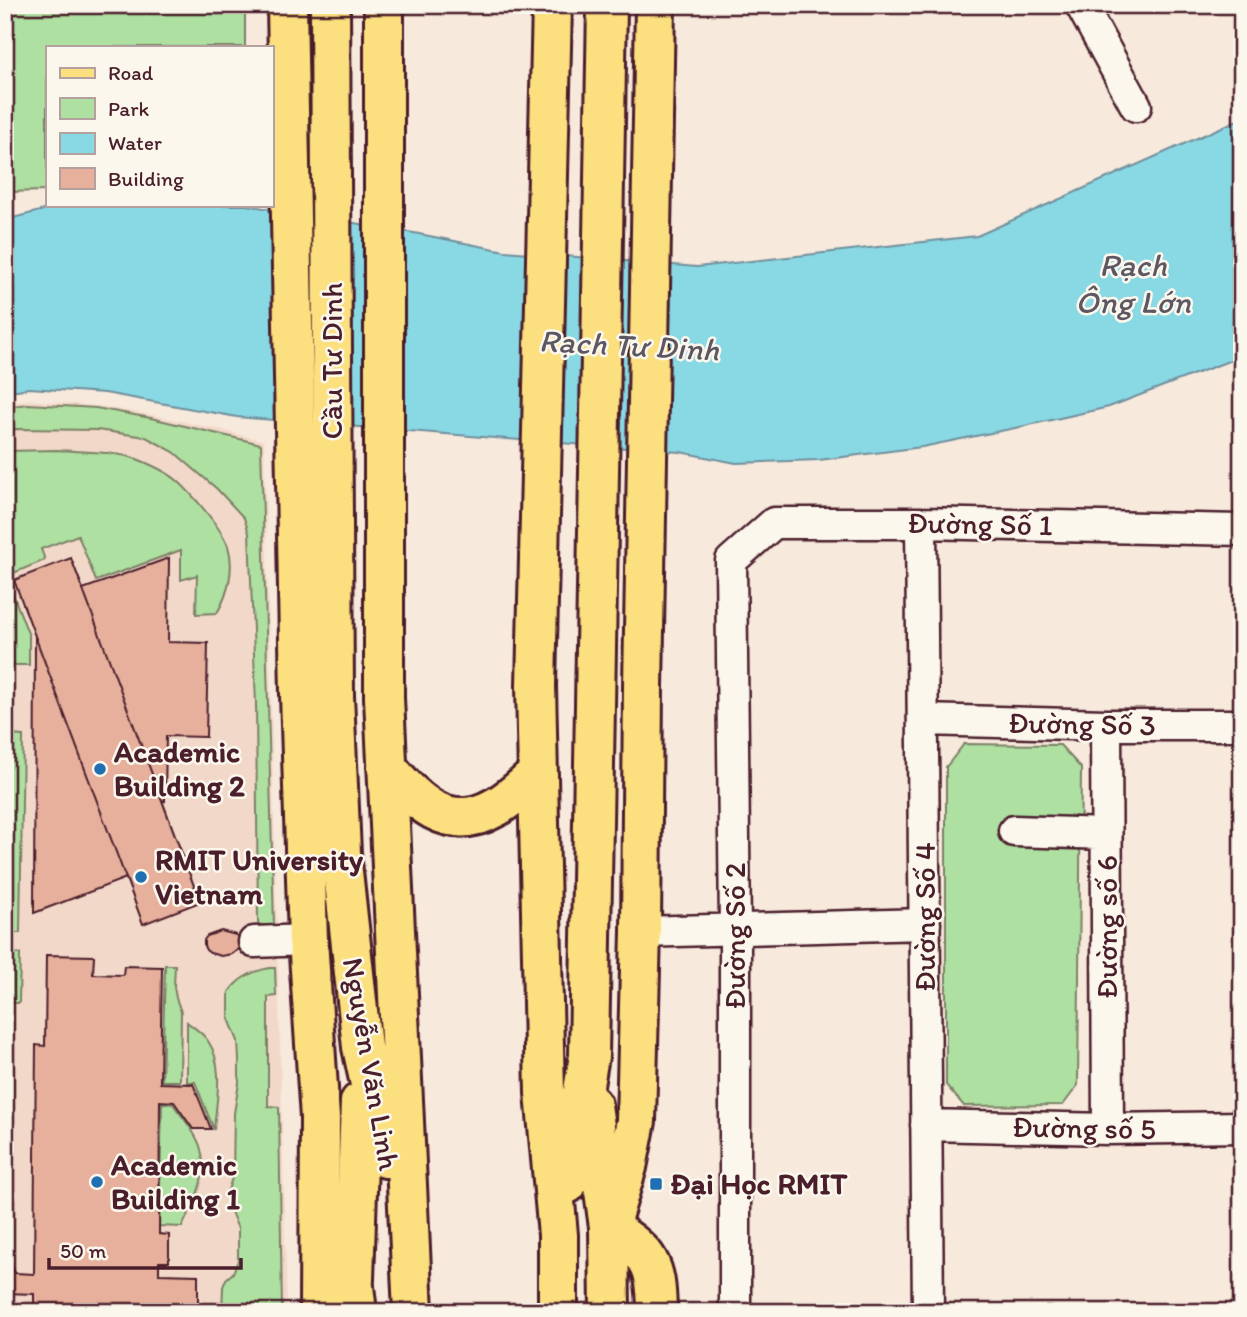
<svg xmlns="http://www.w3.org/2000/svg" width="1247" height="1317" font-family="Itim,sans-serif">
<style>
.built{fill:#f2d8c9}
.green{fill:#aee0a1;stroke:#7c8066;stroke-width:2}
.water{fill:#89d9e5;stroke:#708f9b;stroke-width:2}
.building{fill:#e7b09c;stroke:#4a1f2b;stroke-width:2}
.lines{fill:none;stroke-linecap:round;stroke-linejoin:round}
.minor-casing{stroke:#4a1f2b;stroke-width:35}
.major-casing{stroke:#4a1f2b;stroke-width:44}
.highway-casing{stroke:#4a1f2b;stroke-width:44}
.minor{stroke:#fbf7ec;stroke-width:30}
.major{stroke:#fce080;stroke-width:38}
.highway{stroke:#fce080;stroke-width:38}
.poi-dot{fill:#1f6fb2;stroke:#fbf7ec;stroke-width:2.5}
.labels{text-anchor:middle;stroke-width:5;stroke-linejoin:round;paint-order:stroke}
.street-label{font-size:30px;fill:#4a1f2b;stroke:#fbf7ec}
.poi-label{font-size:30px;font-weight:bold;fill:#4a1f2b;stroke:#fbf7ec;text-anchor:start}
.water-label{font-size:32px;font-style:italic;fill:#5d5763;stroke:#fbf7ec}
</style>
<rect width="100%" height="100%" fill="#f7e9dc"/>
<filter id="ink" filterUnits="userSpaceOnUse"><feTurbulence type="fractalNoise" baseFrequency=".0143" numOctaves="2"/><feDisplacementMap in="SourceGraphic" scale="14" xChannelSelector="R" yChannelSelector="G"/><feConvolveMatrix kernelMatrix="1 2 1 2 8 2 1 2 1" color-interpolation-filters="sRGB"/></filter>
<g filter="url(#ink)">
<path class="built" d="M27,400L97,406L152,415L218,429L264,441L287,1312H5V404Z"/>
<path class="green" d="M5,5H245V47H47V191L5,192Z
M28,404L96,408L151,418L261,444L274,925H261L258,923L256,704L249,533L244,518L217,489L174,452L146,437L97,430L15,429L5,430V407Z
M57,450C82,452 114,451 137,459C152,465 168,472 179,482C193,495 222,529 228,546C235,568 228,595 217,613L196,614L197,575L181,580V550L96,581L78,535L41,549L45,560L6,576L29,636V665H5V451Z
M5,706L12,707L11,735L23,736L20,933H5Z
M964,744L1060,745L1081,768L1078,1085L1063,1105L964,1106L946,1085V767Z
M5,953L20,954L19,1003H5Z
M165,965H175L174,987L176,998L181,1012L180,1081H162Z
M270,968H275L276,996L268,997V1106L279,1107L282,1312H222L223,1287L226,1279L233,1273L238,1260V1229L230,1209L228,1190L233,1175L234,1113L239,1083V1060L238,1041L229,1019V992C239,977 253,971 270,968Z
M187,1022C194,1028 203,1033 208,1041C225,1066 216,1102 214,1130L195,1082H187Z
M162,1103L173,1104C182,1117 195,1131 200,1146C210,1175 194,1202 182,1227L159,1226Z"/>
<path class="water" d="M1242,118V357L1226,362L1109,407L1020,427L922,447L819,460L736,463L680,452L507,439L237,417L105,393L29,388L5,392V220L63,205H246L414,233L505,251L697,267L977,236Z"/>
<path class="building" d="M71,558L83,589L169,558L168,642L208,643L206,737L166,736L165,801L162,800L200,902L143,924L126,878L34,913L35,636L14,580Z
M71,558L200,902L143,924L14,580Z
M221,931L236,935L239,938V949L232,954L221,956L210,953L206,950L204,946V940L207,936Z
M46,955L94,956L93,974L123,975L124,966L162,967L160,1083L193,1084L211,1129H193L174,1102L160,1101L159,1234L169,1235V1262H159V1274L198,1275V1312H34V1294L5,1293V1252L7,1253L15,1273L34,1274L36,1045L45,1046Z"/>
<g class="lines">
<defs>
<path id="minor" d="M1081,5L1136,106
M921,523L928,1312
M923,720L1106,725H1242
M1106,725L1108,1129
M1014,831L1106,834
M641,932L925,924
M254,942L308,940
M926,1125L1108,1129L1242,1127
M735,1312V930L731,561L774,523H921L1242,530"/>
<path id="major" d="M287,5L300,694L308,940L320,1118L319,1312
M609,1227C650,1255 656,1261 657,1312
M349,1245L357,1312
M610,1312L609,1227L627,1167L636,1121L641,932L643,687L655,5"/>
<path id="highway" d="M330,5L334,696L341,853L362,1047L386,1158
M384,5V698L413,1312
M552,5L536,686L545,1093L558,1235V1312
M387,767C415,801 448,834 494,808C510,800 524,785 538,774
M592,1105L609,1227
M567,1184L589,1056L607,5
M354,1279L360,1102"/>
</defs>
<use href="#minor" class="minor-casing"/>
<use href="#major" class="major-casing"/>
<use href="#highway" class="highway-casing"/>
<use href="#minor" class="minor"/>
<use href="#major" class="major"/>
<use href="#highway" class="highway"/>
</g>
</g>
<g class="poi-dot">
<circle cx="100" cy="769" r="7"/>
<circle cx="141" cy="877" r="7"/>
<circle cx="97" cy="1182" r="7"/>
<rect x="649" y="1177" width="14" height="14" rx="3.5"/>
</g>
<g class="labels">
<g class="street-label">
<text transform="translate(332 361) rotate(-90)" y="10">Cầu Tư Dinh</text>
<text transform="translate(980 524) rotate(1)" y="10">Đường Số 1</text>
<text transform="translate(1082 724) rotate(1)" y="10">Đường Số 3</text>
<text transform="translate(925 917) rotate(-90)" y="10">Đường Số 4</text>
<text transform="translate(1107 927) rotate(-90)" y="10">Đường số 6</text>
<text transform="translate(735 936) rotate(-90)" y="10">Đường Số 2</text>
<text transform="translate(371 1064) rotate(80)" y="10">Nguyễn Văn Linh</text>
<text transform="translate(1084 1128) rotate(1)" y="10">Đường số 5</text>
</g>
<g class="poi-label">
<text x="114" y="762">Academic<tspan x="114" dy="34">Building 2</tspan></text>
<text x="155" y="870">RMIT University<tspan x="155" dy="34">Vietnam</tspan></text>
<text x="111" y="1175">Academic<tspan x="111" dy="34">Building 1</tspan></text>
<text x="670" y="1194">Đại Học RMIT</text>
</g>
<g class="water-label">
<text x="1133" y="276">Rạch<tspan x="1133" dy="37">Ông Lớn</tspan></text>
<text transform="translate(629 345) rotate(3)" y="11">Rạch Tư Dinh</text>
</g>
</g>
<rect width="1247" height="1317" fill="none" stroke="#fbf7ec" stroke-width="28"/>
<rect x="14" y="14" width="1219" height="1289" fill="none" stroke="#4a1f2b" stroke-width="2.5" filter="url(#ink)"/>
<rect x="46" y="46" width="228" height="161" fill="#fbf7ec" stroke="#b4a19f" stroke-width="2"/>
<rect x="60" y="68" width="35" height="10" fill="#fce080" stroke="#b4a19f" stroke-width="2"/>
<text x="108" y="80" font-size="21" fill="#4a1f2b">Road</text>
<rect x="60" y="98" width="35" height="21" fill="#aee0a1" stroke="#b4a19f" stroke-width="2"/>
<text x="108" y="116" font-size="21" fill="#4a1f2b">Park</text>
<rect x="60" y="133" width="35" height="21" fill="#89d9e5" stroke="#b4a19f" stroke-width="2"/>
<text x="108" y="150" font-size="21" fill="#4a1f2b">Water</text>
<rect x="60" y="168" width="35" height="21" fill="#e7b09c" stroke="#b4a19f" stroke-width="2"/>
<text x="108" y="186" font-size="21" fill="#4a1f2b">Building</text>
<path d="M49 1258v10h192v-10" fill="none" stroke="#4a1f2b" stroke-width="3.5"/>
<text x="60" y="1258" font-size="21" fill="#4a1f2b" stroke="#fbf7ec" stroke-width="5" paint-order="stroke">50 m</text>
</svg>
